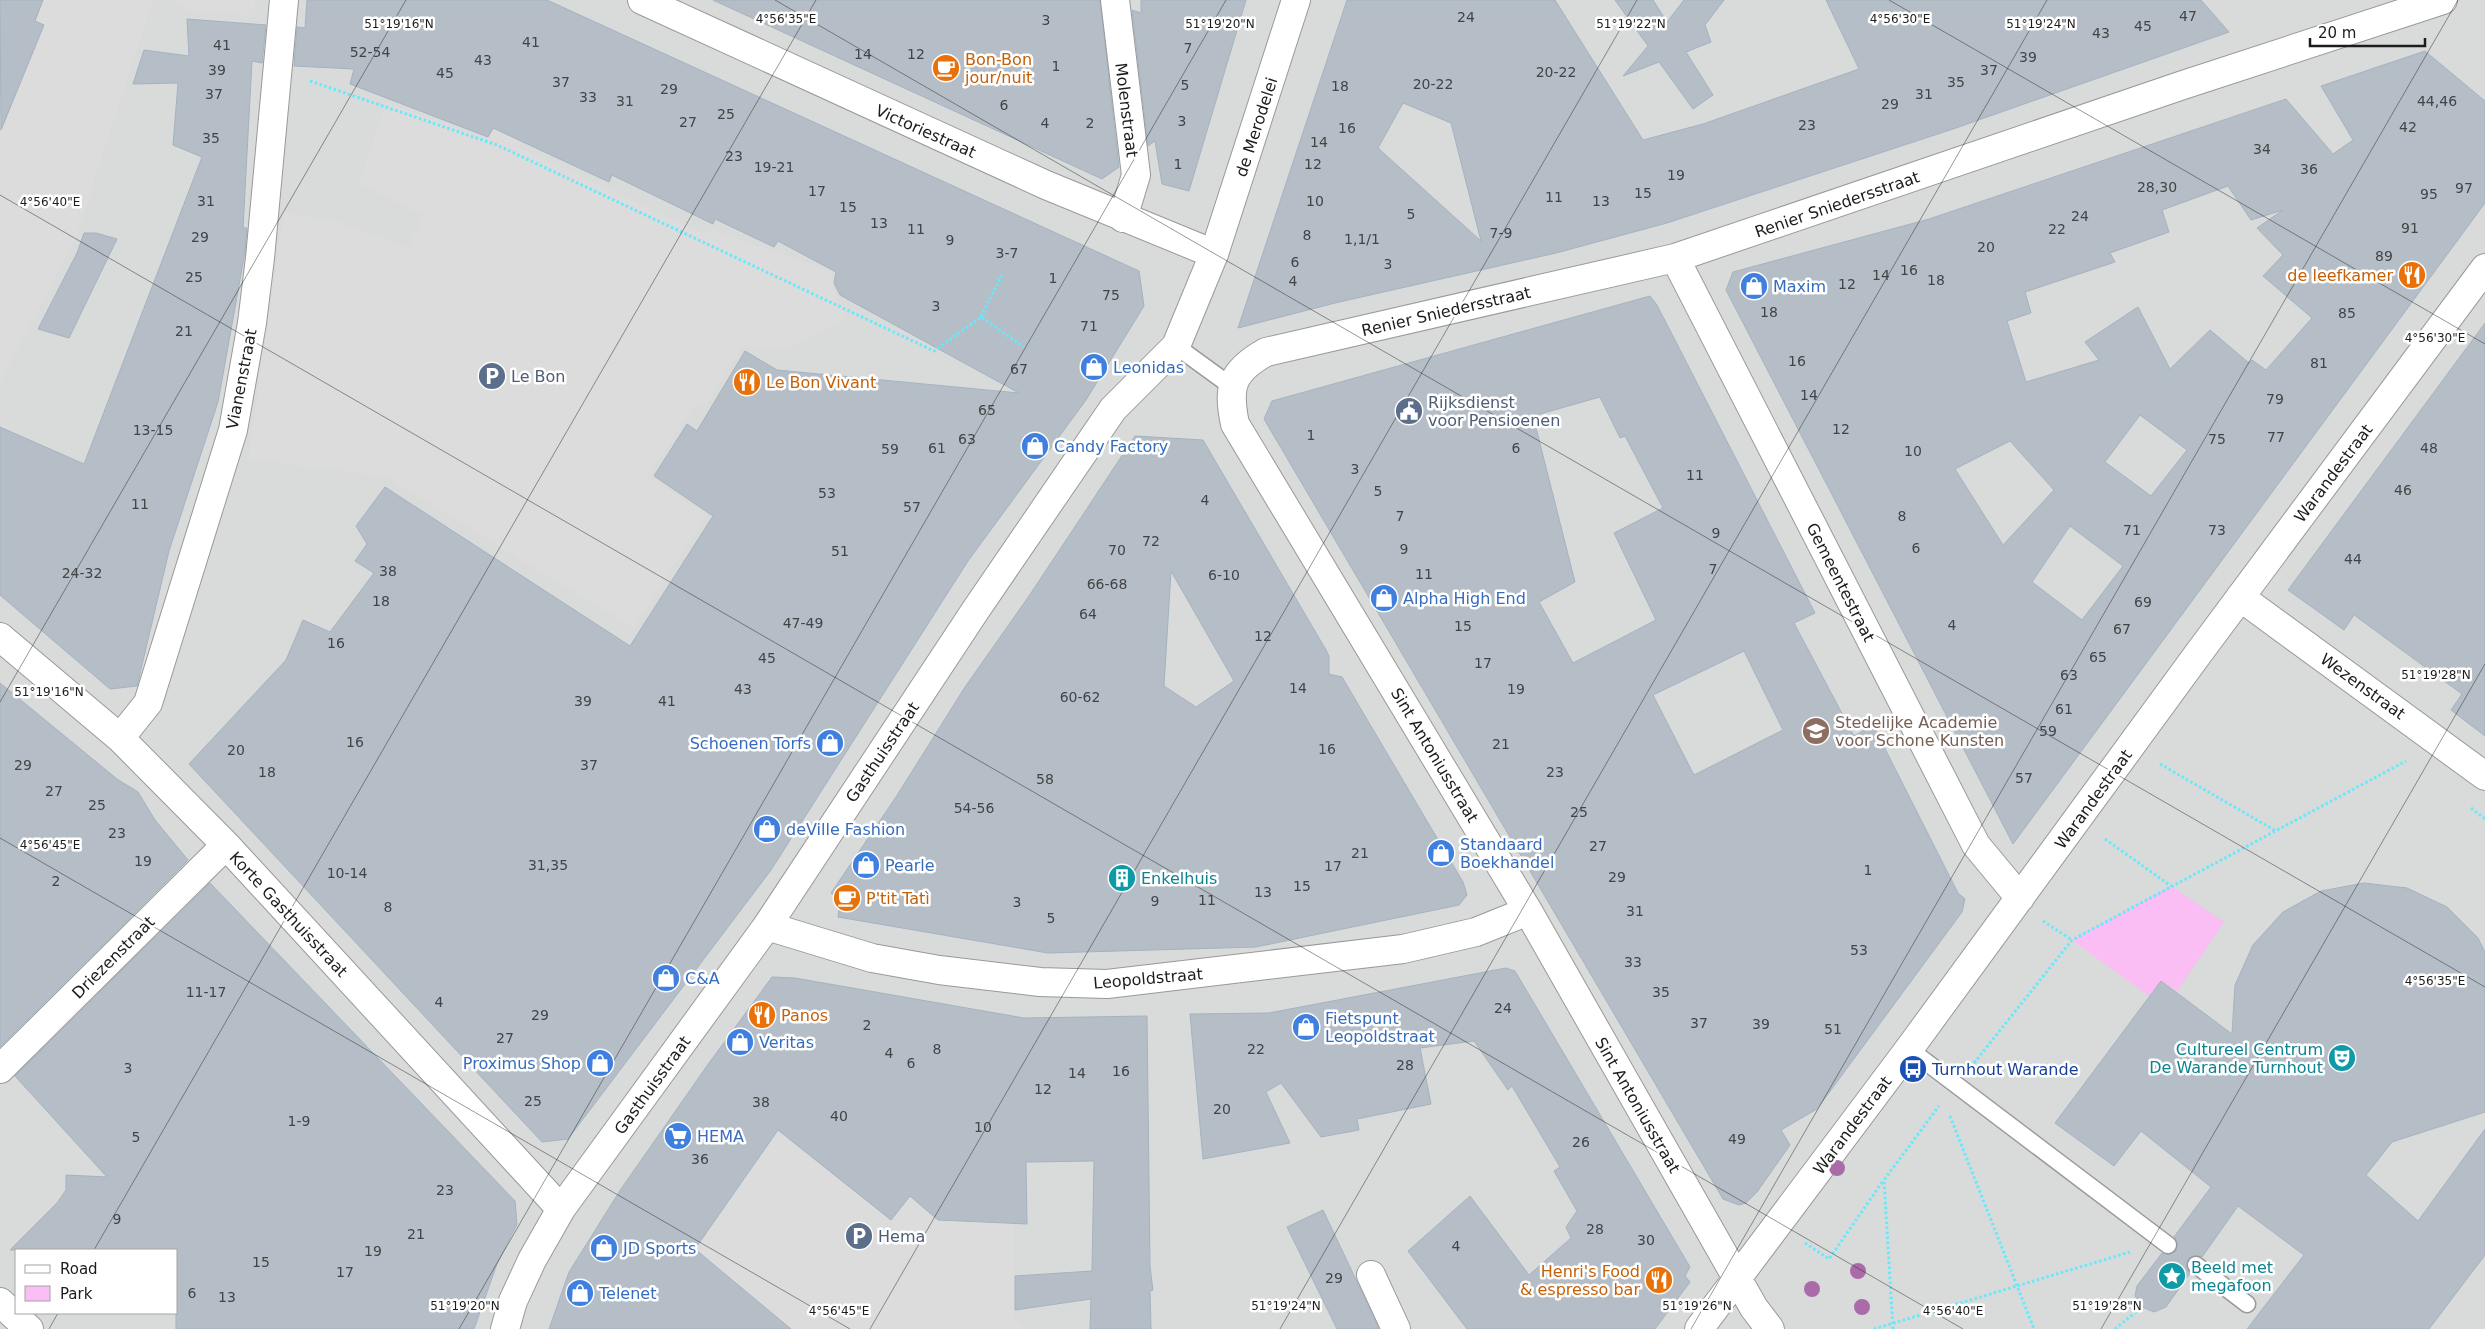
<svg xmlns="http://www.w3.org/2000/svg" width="2485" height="1329" font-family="'DejaVu Sans',sans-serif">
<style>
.residential{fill:#d9dada;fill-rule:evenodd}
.park{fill:#fabdf4}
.parking{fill:#dcdcdc}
.building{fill:#b5bec6;stroke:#a4b3c0;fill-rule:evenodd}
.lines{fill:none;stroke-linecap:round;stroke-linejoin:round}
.service-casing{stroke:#999;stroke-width:19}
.minor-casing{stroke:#999;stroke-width:30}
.tertiary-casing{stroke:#999;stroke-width:30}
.path{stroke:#64eafc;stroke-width:3;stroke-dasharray:2.5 2.5;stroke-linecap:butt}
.service{stroke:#fff;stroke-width:16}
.minor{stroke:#fff;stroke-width:28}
.tertiary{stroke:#fff;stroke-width:28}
.tree{fill:#aa6ca9}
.ticks{fill:none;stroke:#1c1c1c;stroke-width:1;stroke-opacity:0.45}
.labels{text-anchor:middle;stroke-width:5;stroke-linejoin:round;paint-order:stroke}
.number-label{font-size:14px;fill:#424446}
.food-label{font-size:16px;fill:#c56008;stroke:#fff;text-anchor:start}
.street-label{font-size:16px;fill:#1c1c1c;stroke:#fff}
.shop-label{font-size:16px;fill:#366cbe;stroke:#fff;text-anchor:start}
.service-label{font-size:16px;fill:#4e5e75;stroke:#fff;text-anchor:start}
.education-label{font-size:16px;fill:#785e54;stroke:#fff;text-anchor:start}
.culture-label{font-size:16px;fill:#0d838f;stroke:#fff;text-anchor:start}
.transit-label{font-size:16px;fill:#164399;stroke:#fff;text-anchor:start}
.ticks-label{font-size:12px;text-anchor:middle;fill:#1c1c1c;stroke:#fff;stroke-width:5;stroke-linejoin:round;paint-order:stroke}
</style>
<rect width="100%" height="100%" fill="#e2e6ee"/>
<path class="residential" d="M0,0H2485V1329H0ZM16,1250H176V1313H16Z"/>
<path class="park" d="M2171,886L2224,922L2177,991L2161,981L2149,996L2072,940Z"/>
<path class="parking" d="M43,0H153L76,237L0,383V133L44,25L35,21Z
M172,0H255V16L192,12Z
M515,86L538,96L519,147L704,234L715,231L830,271L838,306L849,318L786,348L742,347L704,409L695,404L648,477L707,514L634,628L384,476L248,459L284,213L336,221L408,248L423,215L359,183L386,102L489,140Z
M778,1130L890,1220L910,1196L938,1220L1013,1223L1015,1321L1025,1329H791L695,1249Z"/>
<path class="building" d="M0,0H43L35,21L44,25L1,130Z
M307,0H547L1139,271L1144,306L1086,400L968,561L771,870L568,1139L542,1142L189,764L286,660L303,620L330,632L374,573L355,561L367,544L356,526L385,487L630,646L713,516L654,476L687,424L697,431L745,351L777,370L1019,393L840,295L834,283L836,272L778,241L774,247L715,219L713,224L612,175L609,182L493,128L488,137L350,84L354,69L294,66L297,27L305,28Z
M713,0H1100L1119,167L1102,179Z
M1141,0H1246L1189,191L1162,184L1155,141L1148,146L1132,10L1141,13Z
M1347,0H1555L1643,140L1703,124L1859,69L1826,0H2201L2229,32L1953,129L1667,223L1556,253L1335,303L1238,328ZM1403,103L1451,123L1481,241L1378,148Z
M1615,0H1653L1667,22L1684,0H1724L1705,25L1711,42L1686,52L1713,95L1693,109L1659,62L1623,76L1648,46Z
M187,19L266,25L262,63L252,61L243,228H247L245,252L218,402L169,551L137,686L110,689L0,595V427L84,464L202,157L173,145L178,83L133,84L144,50L189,56Z
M2425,51L2485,101V203L2013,844L1726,290L1733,272L1929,219L2286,99L2333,154L2353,140L2321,86ZM2228,186L2251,220L2283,210L2257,228L2283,255L2263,276L2312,318L2266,370L2252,360L2249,363L2210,330L2170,369L2138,307L2085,342L2099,360L2026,382L2007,321L2031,313L2025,292L2115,262L2110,253L2169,232L2162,210ZM2140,415L2187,450L2151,496L2105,462ZM2010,441L2054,490L2003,545L1955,469ZM2070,526L2123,566L2082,620L2032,582Z
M84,233H96L117,239L69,338L38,329L77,253Z
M1650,296L1657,305L1815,613L1794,623L1854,736L1873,725L1958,893L1965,899L1962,912L1817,1109L1781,1130L1790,1145L1757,1192L1746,1203L1739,1205L1723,1199L1264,419L1272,401ZM1600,397L1620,438L1625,436L1663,508L1614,533L1656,620L1573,663L1539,602L1575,582L1533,416ZM1744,651L1783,730L1694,775L1653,695Z
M2485,323V736L2451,710L2462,694L2354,615L2344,630L2288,590Z
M1135,436L1203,440L1326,650L1329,656V674L1342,677L1463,882L1467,895L1459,905L1256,947L1048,953L838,917L840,901L831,893L896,797L965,687L1029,596ZM1171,571L1234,681L1196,707L1164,686Z
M0,683L117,779L138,792L155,820L188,860L0,1047Z
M210,883L515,1201L517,1224L497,1264L474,1329H176V1250H10L57,1203L66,1190V1175L107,1177L15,1076Z
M2364,883L2407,888L2447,907L2478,938L2485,952V1112L2392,1142L2366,1175L2418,1221L2485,1129V1255L2429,1329H2247L2304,1255L2238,1206L2202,1257L2193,1256L2188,1259L2187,1268L2190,1273L2166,1307L2154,1312L2142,1307L2135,1296L2137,1286L2162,1253L2171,1254L2176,1251L2177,1242L2174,1237L2211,1187L2141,1131L2114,1166L2055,1123L2161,981L2232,1034L2235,985L2253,945L2283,912L2321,891Z
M1506,968L1515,971L1690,1267L1685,1276L1690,1282L1655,1329H1467L1408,1251L1470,1196L1529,1275L1571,1238L1566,1227L1577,1211L1554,1171L1560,1167L1512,1086L1508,1090L1474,1041L1420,1048L1431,1104L1357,1119L1359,1130L1321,1137L1281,1083L1266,1092L1290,1143L1203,1159L1190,1014L1269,1013Z
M772,977L795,978L1024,1018L1147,1016L1150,1267L1153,1290L1150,1291L1151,1329H1090L1091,1299L1015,1310V1276L1092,1271L1094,1161L1026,1162L1027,1224L938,1220L910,1196L891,1220L778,1130L695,1249L791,1329H549L569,1272L621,1189L709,1063Z
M1323,1210L1358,1284L1379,1329H1337L1287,1227Z"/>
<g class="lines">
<defs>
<path id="service" d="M1176,346L1231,386
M1909,1049L2168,1245
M2196,1265L2247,1304"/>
<path id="minor" d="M1115,0L1136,175L1123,218
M1675,258L1976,845L2020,898
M2240,597L2485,776
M0,637L120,738L226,845L561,1209
M120,738L148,703L233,430L252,323L260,258L284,0
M767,926L872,958L939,970L1040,982L1107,984L1403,949L1476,932L1528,911
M0,1069L226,845
M1371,1275L1396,1329
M0,1302L29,1329
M505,1329L513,1301L532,1260L561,1209L767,926L975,611L1113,409L1176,346L1214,254
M1699,1329L1909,1049L2198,654L2485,268
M1770,1329L1754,1308L1528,911L1235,424C1227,386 1232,371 1266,352L1675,258L2183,85L2443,0"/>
<path id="tertiary" d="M642,0L1046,185L1214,254L1296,0"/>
</defs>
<use href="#service" class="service-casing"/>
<use href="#minor" class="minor-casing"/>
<use href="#tertiary" class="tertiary-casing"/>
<path class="path" d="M310,81L497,145L934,351L981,317L1024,347
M981,317L1002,275
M2160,764L2276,831
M2471,808L2485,819
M2105,839L2171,886
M2043,921L2072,940
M1974,1063L2072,940L2406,761
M1950,1116L2034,1329
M1805,1243L1829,1259L1883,1181
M1874,1329L2130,1252
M1893,1329L1884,1180L1939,1106
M2115,1329L2142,1307"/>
<use href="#service" class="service"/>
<use href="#minor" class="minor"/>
<use href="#tertiary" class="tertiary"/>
</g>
<g class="tree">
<circle cx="1837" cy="1168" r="8"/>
<circle cx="1858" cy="1271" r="8"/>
<circle cx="1812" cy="1289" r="8"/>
<circle cx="1862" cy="1307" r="8"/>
</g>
<path class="ticks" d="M775,0L2485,987M1889,0L2485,344M0,195L1963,1329M0,702L406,0M0,838L850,1329M94,1250L816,0M49,1329L58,1313M459,1329L1226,0M870,1329L1637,0M1280,1329L2047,0M1691,1329L2458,0M2101,1329L2485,664"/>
<defs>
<symbol id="cafe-disc" viewBox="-11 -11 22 22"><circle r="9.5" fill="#e8710a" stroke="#fff"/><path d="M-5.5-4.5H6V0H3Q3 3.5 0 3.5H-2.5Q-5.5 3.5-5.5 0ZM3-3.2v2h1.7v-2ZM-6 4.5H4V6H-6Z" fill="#fff"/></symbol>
<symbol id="restaurant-disc" viewBox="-11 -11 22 22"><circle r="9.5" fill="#e8710a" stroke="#fff"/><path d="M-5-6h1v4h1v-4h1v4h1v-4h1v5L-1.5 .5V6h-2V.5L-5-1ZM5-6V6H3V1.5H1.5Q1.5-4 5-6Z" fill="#fff"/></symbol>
<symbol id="shop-disc" viewBox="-11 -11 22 22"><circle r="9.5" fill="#3f7fe0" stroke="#fff"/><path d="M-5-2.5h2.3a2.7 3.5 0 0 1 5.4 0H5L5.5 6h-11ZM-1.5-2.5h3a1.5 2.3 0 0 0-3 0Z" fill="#fff"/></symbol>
<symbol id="parking-disc" viewBox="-11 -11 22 22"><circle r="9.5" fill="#5c6f8a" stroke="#fff"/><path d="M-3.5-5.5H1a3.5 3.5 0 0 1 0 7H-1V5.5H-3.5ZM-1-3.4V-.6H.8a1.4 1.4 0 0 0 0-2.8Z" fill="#fff"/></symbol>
<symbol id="civic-disc" viewBox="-11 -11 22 22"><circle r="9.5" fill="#5c6f8a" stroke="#fff"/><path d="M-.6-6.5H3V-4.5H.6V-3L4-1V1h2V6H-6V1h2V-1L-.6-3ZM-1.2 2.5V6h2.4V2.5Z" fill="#fff"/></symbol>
<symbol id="school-disc" viewBox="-11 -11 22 22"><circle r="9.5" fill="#8d6e63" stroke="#fff"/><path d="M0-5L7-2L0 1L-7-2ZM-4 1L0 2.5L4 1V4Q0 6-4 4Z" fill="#fff"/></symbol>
<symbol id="building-disc" viewBox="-11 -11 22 22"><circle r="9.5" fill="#0f9aa8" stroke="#fff"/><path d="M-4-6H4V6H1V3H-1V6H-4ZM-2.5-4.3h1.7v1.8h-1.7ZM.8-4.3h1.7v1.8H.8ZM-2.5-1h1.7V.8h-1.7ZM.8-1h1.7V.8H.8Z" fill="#fff"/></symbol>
<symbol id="theatre-disc" viewBox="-11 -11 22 22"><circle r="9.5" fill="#0f9aa8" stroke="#fff"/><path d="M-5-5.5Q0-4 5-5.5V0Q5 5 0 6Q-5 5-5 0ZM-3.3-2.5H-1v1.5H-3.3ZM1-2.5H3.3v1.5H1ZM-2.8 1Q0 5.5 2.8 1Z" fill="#fff"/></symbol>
<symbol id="bus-disc" viewBox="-11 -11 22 22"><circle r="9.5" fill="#1a4fb4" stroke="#fff"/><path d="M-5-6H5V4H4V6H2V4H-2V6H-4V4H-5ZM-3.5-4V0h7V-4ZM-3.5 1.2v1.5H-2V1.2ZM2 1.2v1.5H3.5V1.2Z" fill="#fff"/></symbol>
<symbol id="supermarket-disc" viewBox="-11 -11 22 22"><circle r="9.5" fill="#3f7fe0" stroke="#fff"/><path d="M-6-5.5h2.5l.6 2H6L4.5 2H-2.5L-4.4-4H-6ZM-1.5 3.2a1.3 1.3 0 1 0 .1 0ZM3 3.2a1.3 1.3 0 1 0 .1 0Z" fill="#fff"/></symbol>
<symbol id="sight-disc" viewBox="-11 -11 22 22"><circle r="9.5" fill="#0f9aa8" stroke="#fff"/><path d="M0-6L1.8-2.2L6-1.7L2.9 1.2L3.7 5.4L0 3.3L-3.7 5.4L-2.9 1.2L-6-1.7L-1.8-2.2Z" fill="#fff"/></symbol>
</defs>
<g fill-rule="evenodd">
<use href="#cafe-disc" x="930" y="52" width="32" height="32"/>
<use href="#restaurant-disc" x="2396" y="259" width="32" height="32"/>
<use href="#shop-disc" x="1738" y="270" width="32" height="32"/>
<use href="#shop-disc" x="1078" y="351" width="32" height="32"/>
<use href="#parking-disc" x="476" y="360" width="32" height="32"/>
<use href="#restaurant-disc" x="731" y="366" width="32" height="32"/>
<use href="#civic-disc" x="1393" y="395" width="32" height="32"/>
<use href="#shop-disc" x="1019" y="430" width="32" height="32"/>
<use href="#shop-disc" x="1368" y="582" width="32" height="32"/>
<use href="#school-disc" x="1800" y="715" width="32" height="32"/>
<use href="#shop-disc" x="814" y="727" width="32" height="32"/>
<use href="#shop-disc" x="751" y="813" width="32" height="32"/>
<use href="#shop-disc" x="1425" y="837" width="32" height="32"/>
<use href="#shop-disc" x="850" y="849" width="32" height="32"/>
<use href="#building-disc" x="1106" y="862" width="32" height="32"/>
<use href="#cafe-disc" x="831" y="882" width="32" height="32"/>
<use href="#shop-disc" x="650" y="962" width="32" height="32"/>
<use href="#restaurant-disc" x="746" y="999" width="32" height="32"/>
<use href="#shop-disc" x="1290" y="1011" width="32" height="32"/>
<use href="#shop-disc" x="724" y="1026" width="32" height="32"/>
<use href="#theatre-disc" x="2326" y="1042" width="32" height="32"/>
<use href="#shop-disc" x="584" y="1047" width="32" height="32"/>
<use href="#bus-disc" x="1897" y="1053" width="32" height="32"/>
<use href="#supermarket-disc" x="662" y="1120" width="32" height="32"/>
<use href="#parking-disc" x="843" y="1220" width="32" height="32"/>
<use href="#shop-disc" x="588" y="1232" width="32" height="32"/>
<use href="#sight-disc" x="2156" y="1260" width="32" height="32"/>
<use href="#restaurant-disc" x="1643" y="1264" width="32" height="32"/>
<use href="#shop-disc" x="564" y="1277" width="32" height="32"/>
</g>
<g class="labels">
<g class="number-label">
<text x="2188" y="21">47</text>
<text x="1466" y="22">24</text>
<text x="1046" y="25">3</text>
<text x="2143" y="31">45</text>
<text x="2101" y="38">43</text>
<text x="531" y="47">41</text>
<text x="222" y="50">41</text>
<text x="1188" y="53">7</text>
<text x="370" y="57">52-54</text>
<text x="863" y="59">14</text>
<text x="916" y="59">12</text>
<text x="2028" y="62">39</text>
<text x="483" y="65">43</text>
<text x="1056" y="71">1</text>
<text x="217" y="75">39</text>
<text x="1989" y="75">37</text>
<text x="1556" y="77">20-22</text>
<text x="445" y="78">45</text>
<text x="561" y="87">37</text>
<text x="1956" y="87">35</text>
<text x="1433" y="89">20-22</text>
<text x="1185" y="90">5</text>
<text x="1340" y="91">18</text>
<text x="669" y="94">29</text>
<text x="214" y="99">37</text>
<text x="1924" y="99">31</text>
<text x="588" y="102">33</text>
<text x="625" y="106">31</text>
<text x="2437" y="106">44,46</text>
<text x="1890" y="109">29</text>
<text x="1004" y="110">6</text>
<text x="726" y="119">25</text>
<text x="1182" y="126">3</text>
<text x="688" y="127">27</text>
<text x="1045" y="128">4</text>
<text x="1090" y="128">2</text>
<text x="1807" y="130">23</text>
<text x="2408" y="132">42</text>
<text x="1347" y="133">16</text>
<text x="211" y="143">35</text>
<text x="1319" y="147">14</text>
<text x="2262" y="154">34</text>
<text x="734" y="161">23</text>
<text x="1178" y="169">1</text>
<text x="1313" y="169">12</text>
<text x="774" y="172">19-21</text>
<text x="2309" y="174">36</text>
<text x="1676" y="180">19</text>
<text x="2157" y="192">28,30</text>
<text x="2464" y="193">97</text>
<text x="817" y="196">17</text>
<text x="1643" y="198">15</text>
<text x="2429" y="199">95</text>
<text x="1554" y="202">11</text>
<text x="206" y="206">31</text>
<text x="1315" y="206">10</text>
<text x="1601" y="206">13</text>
<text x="848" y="212">15</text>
<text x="1411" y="219">5</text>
<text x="2080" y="221">24</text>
<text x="879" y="228">13</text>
<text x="2410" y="233">91</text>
<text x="916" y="234">11</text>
<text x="2057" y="234">22</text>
<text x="1501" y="238">7-9</text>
<text x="1307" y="240">8</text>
<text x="200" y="242">29</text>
<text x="1362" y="244">1,1/1</text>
<text x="950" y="245">9</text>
<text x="1986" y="252">20</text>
<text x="1007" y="258">3-7</text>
<text x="2384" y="261">89</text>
<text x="1295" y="267">6</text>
<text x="1388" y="269">3</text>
<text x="1909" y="275">16</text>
<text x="1881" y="280">14</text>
<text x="194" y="282">25</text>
<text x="1053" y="283">1</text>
<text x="1936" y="285">18</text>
<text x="1293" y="286">4</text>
<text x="1847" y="289">12</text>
<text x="1111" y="300">75</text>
<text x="936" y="311">3</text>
<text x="1769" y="317">18</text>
<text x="2347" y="318">85</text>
<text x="1089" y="331">71</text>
<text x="184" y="336">21</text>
<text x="1797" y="366">16</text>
<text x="2319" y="368">81</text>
<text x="1019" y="374">67</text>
<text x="1809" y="400">14</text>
<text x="2275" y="404">79</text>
<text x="987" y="415">65</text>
<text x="1841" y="434">12</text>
<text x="153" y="435">13-15</text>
<text x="1311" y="440">1</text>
<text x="2276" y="442">77</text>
<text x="967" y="444">63</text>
<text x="2217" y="444">75</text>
<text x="937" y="453">61</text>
<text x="1516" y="453">6</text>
<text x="2429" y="453">48</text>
<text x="890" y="454">59</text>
<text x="1913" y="456">10</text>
<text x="1355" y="474">3</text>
<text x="1695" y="480">11</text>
<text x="2403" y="495">46</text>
<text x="1378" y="496">5</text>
<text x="827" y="498">53</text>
<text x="1205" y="505">4</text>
<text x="140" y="509">11</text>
<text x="912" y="512">57</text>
<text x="1400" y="521">7</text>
<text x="1902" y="521">8</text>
<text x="2132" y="535">71</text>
<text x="2217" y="535">73</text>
<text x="1716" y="538">9</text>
<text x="1151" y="546">72</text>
<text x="1916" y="553">6</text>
<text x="1404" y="554">9</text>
<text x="1117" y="555">70</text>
<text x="840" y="556">51</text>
<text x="2353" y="564">44</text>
<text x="1713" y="574">7</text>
<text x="388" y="576">38</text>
<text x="82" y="578">24-32</text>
<text x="1424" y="579">11</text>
<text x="1224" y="580">6-10</text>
<text x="1107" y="589">66-68</text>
<text x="381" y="606">18</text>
<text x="2143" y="607">69</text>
<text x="1088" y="619">64</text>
<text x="803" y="628">47-49</text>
<text x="1952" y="630">4</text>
<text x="1463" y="631">15</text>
<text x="2122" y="634">67</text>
<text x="1263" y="641">12</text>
<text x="336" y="648">16</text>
<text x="2098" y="662">65</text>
<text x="767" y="663">45</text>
<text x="1483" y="668">17</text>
<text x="2069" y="680">63</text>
<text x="1298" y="693">14</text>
<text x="743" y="694">43</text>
<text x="1516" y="694">19</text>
<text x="1080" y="702">60-62</text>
<text x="583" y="706">39</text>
<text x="667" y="706">41</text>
<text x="2064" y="714">61</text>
<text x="2048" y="736">59</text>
<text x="355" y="747">16</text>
<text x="1501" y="749">21</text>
<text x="1327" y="754">16</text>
<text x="236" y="755">20</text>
<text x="23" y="770">29</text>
<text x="589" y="770">37</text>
<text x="267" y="777">18</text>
<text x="1555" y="777">23</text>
<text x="2024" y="783">57</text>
<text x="1045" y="784">58</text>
<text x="54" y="796">27</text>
<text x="97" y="810">25</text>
<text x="974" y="813">54-56</text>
<text x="1579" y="817">25</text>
<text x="117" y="838">23</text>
<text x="1598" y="851">27</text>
<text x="1360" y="858">21</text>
<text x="143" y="866">19</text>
<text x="548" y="870">31,35</text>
<text x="1333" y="871">17</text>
<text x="1868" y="875">1</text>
<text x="347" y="878">10-14</text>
<text x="1617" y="882">29</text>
<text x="56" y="886">2</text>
<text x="1302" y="891">15</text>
<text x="1263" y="897">13</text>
<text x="1207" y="905">11</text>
<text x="1155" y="906">9</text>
<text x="1017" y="907">3</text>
<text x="388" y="912">8</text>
<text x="1635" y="916">31</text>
<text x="1051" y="923">5</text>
<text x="1859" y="955">53</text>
<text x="1633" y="967">33</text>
<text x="206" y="997">11-17</text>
<text x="1661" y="997">35</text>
<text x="439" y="1007">4</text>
<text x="1503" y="1013">24</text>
<text x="540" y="1020">29</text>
<text x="1699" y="1028">37</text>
<text x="1761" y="1029">39</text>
<text x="867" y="1030">2</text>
<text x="1833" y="1034">51</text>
<text x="505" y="1043">27</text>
<text x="937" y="1054">8</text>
<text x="1256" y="1054">22</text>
<text x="889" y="1058">4</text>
<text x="911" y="1068">6</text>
<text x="1405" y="1070">28</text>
<text x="128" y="1073">3</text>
<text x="1121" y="1076">16</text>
<text x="1077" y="1078">14</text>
<text x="1043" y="1094">12</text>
<text x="533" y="1106">25</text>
<text x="761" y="1107">38</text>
<text x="1222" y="1114">20</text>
<text x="839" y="1121">40</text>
<text x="299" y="1126">1-9</text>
<text x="983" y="1132">10</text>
<text x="136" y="1142">5</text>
<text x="1737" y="1144">49</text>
<text x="1581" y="1147">26</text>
<text x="700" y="1164">36</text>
<text x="445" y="1195">23</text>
<text x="117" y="1224">9</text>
<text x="1595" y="1234">28</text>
<text x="416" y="1239">21</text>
<text x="1646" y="1245">30</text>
<text x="1456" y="1251">4</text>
<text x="373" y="1256">19</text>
<text x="261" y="1267">15</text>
<text x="345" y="1277">17</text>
<text x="1334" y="1283">29</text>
<text x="192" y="1298">6</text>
<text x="227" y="1302">13</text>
</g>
<g class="food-label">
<text x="965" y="65">Bon-Bon<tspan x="965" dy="18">jour/nuit</tspan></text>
<text x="2393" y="281" text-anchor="end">de leefkamer</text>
<text x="766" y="388">Le Bon Vivant</text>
<text x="866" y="904">P'tit Tatì</text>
<text x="781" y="1021">Panos</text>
<text x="1640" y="1277" text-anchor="end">Henri's Food<tspan x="1640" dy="18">&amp; espresso bar</tspan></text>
</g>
<g class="street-label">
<text transform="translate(1127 110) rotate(83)" y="6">Molenstraat</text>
<text transform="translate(1256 127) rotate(-72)" y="6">de Merodelei</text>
<text transform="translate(926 131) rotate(24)" y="6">Victoriestraat</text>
<text transform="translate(1837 204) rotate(-19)" y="6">Renier Sniedersstraat</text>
<text transform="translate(1446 311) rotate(-13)" y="6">Renier Sniedersstraat</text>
<text transform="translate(241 379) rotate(-79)" y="6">Vianenstraat</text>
<text transform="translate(2333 473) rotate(-53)" y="6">Warandestraat</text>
<text transform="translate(1841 582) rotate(63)" y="6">Gemeentestraat</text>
<text transform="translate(2363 686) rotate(36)" y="6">Wezenstraat</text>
<text transform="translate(882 752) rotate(-56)" y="6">Gasthuisstraat</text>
<text transform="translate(1435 755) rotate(59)" y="6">Sint Antoniusstraat</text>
<text transform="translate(2093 799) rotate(-54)" y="6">Warandestraat</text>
<text transform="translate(289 914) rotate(47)" y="6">Korte Gasthuisstraat</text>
<text transform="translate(113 957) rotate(-45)" y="6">Driezenstraat</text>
<text transform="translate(1148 978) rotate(-5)" y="6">Leopoldstraat</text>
<text transform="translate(652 1085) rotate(-54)" y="6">Gasthuisstraat</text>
<text transform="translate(1638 1105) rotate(60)" y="6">Sint Antoniusstraat</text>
<text transform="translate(1852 1125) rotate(-53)" y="6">Warandestraat</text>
</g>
<g class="shop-label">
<text x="1773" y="292">Maxim</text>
<text x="1113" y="373">Leonidas</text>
<text x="1054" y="452">Candy Factory</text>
<text x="1403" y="604">Alpha High End</text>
<text x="811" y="749" text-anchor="end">Schoenen Torfs</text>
<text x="786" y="835">deVille Fashion</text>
<text x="1460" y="850">Standaard<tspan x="1460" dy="18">Boekhandel</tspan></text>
<text x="885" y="871">Pearle</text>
<text x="685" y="984">C&amp;A</text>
<text x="1325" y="1024">Fietspunt<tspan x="1325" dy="18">Leopoldstraat</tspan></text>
<text x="759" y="1048">Veritas</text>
<text x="581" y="1069" text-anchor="end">Proximus Shop</text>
<text x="697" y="1142">HEMA</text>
<text x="623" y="1254">JD Sports</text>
<text x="599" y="1299">Telenet</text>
</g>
<g class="service-label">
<text x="511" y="382">Le Bon</text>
<text x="1428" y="408">Rijksdienst<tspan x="1428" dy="18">voor Pensioenen</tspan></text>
<text x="878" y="1242">Hema</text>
</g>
<g class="education-label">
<text x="1835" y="728">Stedelijke Academie<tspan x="1835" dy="18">voor Schone Kunsten</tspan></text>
</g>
<g class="culture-label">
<text x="1141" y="884">Enkelhuis</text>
<text x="2323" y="1055" text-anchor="end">Cultureel Centrum<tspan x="2323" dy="18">De Warande Turnhout</tspan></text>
<text x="2191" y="1273">Beeld met<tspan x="2191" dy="18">megafoon</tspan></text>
</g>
<g class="transit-label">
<text x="1932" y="1075">Turnhout Warande</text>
</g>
</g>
<g class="ticks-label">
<text x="786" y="23">4°56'35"E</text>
<text x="1900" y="23">4°56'30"E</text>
<text x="399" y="28">51°19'16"N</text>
<text x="1220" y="28">51°19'20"N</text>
<text x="1631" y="28">51°19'22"N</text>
<text x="2041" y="28">51°19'24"N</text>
<text x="50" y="206">4°56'40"E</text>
<text x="2435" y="342">4°56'30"E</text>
<text x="2436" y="679">51°19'28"N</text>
<text x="49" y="696">51°19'16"N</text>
<text x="50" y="849">4°56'45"E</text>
<text x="2435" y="985">4°56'35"E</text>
<text x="465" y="1310">51°19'20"N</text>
<text x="1286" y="1310">51°19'24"N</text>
<text x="1697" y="1310">51°19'26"N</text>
<text x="2107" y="1310">51°19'28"N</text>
<text x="839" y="1315">4°56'45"E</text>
<text x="1953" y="1315">4°56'40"E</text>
</g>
<rect x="15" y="1249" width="162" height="65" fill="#ffffff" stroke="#a4a4a4"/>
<rect x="25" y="1265" width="25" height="8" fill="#ffffff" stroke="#a4a4a4"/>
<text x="60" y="1274" font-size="15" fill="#1c1c1c">Road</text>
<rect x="25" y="1286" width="25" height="15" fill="#fabdf4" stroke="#a4a4a4"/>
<text x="60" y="1299" font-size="15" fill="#1c1c1c">Park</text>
<path d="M2310 38v8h115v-8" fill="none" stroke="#1c1c1c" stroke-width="2.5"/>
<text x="2318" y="38" font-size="15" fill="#1c1c1c" stroke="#ffffff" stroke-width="4" paint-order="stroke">20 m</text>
</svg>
